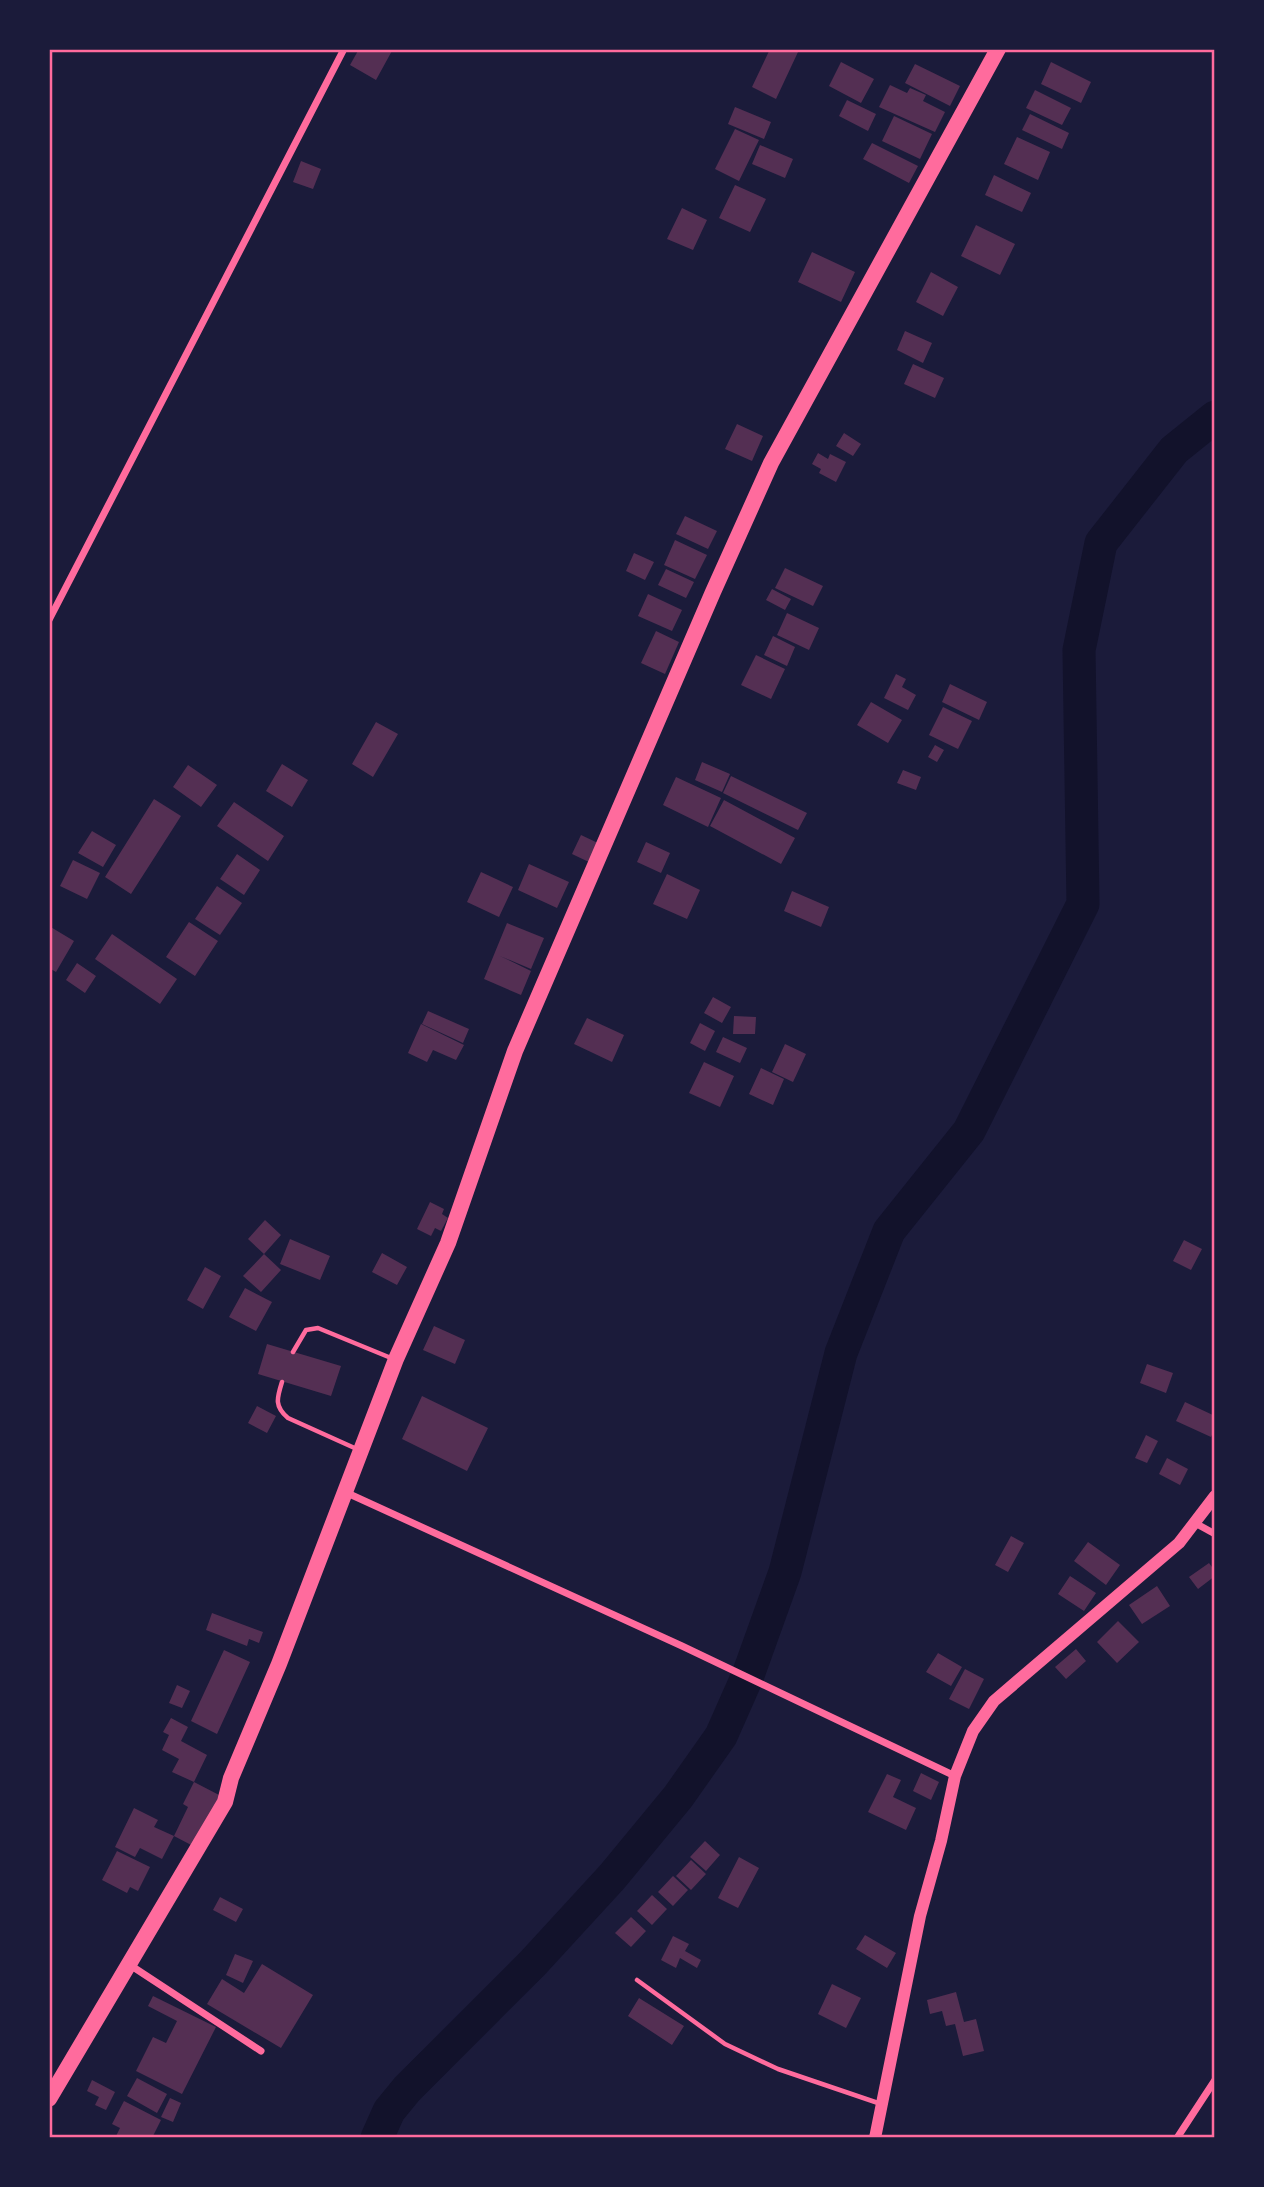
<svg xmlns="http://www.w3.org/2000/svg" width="1264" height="2187" font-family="'Open Sans',sans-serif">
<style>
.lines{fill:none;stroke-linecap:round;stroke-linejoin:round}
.river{stroke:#12122b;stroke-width:33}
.building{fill:#542f53}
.service{stroke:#ff6b9d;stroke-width:4.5}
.minor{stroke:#ff6b9d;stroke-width:7}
.tertiary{stroke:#ff6b9d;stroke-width:12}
.trunk{stroke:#ff6b9d;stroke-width:16}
.neatline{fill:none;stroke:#ff6b9d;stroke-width:2.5}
</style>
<rect width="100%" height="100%" fill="#1b1b3a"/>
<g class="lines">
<path class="river" d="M377,2138L389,2111L407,2089L533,1963L612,1877L678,1797L721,1736L748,1675L785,1572L841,1353L889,1231L969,1131L1083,904L1079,650L1101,543L1174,450L1215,417"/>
</g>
<path class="building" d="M359,49H393L376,80L350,65Z
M770,49H791L798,52L776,99L752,87Z
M841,62L874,79L861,103L829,86Z
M1051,62L1091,82L1081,103L1041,84Z
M915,64L960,86L950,106L905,83Z
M890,85L907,93L910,88L926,95L923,101L945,112L935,132L879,107Z
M1035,90L1071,108L1062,125L1026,108Z
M847,100L876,114L868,131L839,116Z
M735,107L771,122L764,139L728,124Z
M1030,114L1069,133L1062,149L1022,130Z
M894,116L932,134L920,159L882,141Z
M735,129L759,140L739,181L715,169Z
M1017,137L1050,152L1038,180L1004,164Z
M872,143L918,166L909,183L863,159Z
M760,145L793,159L785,178L752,164Z
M301,161L321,169L313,189L293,182Z
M994,175L1031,193L1022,212L985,195Z
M735,185L766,199L750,232L719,218Z
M682,208L707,220L693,250L667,239Z
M976,225L1015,244L1000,275L961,256Z
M812,252L855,272L841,302L798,282Z
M931,272L958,287L943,316L916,302Z
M905,331L932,343L923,363L897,350Z
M913,364L944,378L935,398L904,384Z
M737,424L763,436L752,461L725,449Z
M844,433L861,444L853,456L836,446Z
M818,453L828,459L830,454L846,462L836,482L819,473L821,469L812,464Z
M685,516L717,531L708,549L676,534Z
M675,540L707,555L695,579L664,565Z
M634,553L654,562L645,580L626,571Z
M785,568L823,586L813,606L775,588Z
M666,569L694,582L686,598L658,585Z
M772,589L791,599L785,610L766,600Z
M648,594L682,610L672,631L638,616Z
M787,613L819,628L809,650L777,635Z
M656,631L679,642L665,674L641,663Z
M773,636L795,647L787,666L764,655Z
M756,655L785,669L771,699L741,685Z
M896,674L906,679L902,687L916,695L908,710L884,698Z
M950,684L987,702L979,720L942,702Z
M871,702L902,720L888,743L857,725Z
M943,707L972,721L958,749L929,735Z
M376,722L398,734L373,777L352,764Z
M935,745L944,750L937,762L928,757Z
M702,762L730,774L722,792L695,780Z
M282,764L308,780L292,807L266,791Z
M188,765L217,785L201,807L173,787Z
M903,770L921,777L916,790L897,783Z
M731,776L807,813L798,830L723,793Z
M676,777L721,798L708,827L663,805Z
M154,799L181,816L131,894L105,877Z
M724,800L795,838L781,864L710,826Z
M234,802L284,836L268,861L217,826Z
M92,831L116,845L103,867L78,853Z
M581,835L600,844L591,863L572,854Z
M646,842L670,853L661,873L637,862Z
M237,854L260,870L244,895L220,879Z
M73,860L100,873L87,899L60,886Z
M529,864L569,882L557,908L518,890Z
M481,872L513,887L499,917L467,902Z
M667,874L700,890L687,919L653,904Z
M217,886L242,903L220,935L195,919Z
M792,891L829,907L821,927L784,911Z
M189,922L218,941L195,976L166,957Z
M507,923L544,938L531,969L500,956L531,971L521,995L484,979Z
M49,926L74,941L56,972L49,968Z
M112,934L177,979L160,1004L95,959Z
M77,963L96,976L85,993L66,980Z
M713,997L731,1007L722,1023L704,1013Z
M428,1011L469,1029L463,1043L422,1024Z
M734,1016L756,1017L755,1034H733Z
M587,1018L624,1035L612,1062L574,1044Z
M700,1023L715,1031L705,1051L690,1043Z
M421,1024L464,1045L456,1060L433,1050L427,1062L408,1053Z
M723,1037L747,1048L740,1063L716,1052Z
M785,1044L806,1054L793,1082L772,1072Z
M704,1062L734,1076L720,1107L689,1093Z
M761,1068L784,1079L773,1105L749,1094Z
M430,1202L444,1209L442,1214L448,1218L441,1231L435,1228L431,1236L417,1229Z
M265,1220L281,1235L264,1254L248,1239Z
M290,1239L330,1256L320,1280L280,1264Z
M1184,1240L1202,1249L1191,1270L1173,1261Z
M382,1253L407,1267L397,1285L372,1272Z
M264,1254L281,1270L261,1292L243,1276Z
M205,1267L221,1276L203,1309L187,1300Z
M245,1288L272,1302L256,1331L229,1317Z
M434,1326L465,1340L455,1364L423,1350Z
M267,1344L341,1366L331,1396L258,1374Z
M1147,1364L1173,1373L1166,1393L1140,1383Z
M422,1396L488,1428L467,1471L402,1439Z
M1185,1402L1215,1416V1428L1211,1437L1176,1421Z
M257,1406L276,1416L267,1433L248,1423Z
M1146,1435L1158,1441L1147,1463L1135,1458Z
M1167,1458L1188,1469L1180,1485L1159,1474Z
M1011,1536L1024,1543L1008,1572L995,1565Z
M1088,1542L1120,1565L1106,1585L1074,1561Z
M1209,1563L1215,1571V1576L1198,1589L1189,1577Z
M1070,1576L1096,1593L1084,1611L1058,1594Z
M1157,1586L1170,1606L1142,1624L1129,1605Z
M212,1613L263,1632L259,1643L249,1639L247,1646L206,1630Z
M1118,1621L1139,1642L1117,1663L1097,1642Z
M1076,1649L1086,1661L1066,1679L1055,1667Z
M224,1650L250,1662L217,1734L191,1721Z
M938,1653L962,1667L951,1686L926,1672Z
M965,1669L984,1679L969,1709L949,1699Z
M177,1685L190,1691L182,1708L169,1703Z
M171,1718L188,1727L181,1741L207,1755L194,1782L172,1772L179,1759L162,1750L169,1735L163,1732Z
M921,1773L939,1782L931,1800L913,1791Z
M887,1774L901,1780L893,1797L916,1808L906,1830L868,1812Z
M194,1782L221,1796L195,1847L174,1836L188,1807L183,1804Z
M134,1808L158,1820L154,1827L174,1836L162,1859L140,1848L135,1857L115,1847Z
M705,1841L720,1855L706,1871L690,1857Z
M117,1851L150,1867L138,1891L130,1887L127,1893L102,1880Z
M739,1857L759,1868L738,1908L718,1898Z
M691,1860L706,1874L691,1890L676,1876Z
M673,1876L688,1890L673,1906L658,1892Z
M652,1895L667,1909L652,1925L637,1911Z
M220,1897L243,1909L236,1922L213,1910Z
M631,1917L646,1931L631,1947L615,1933Z
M865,1935L896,1953L887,1968L856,1949Z
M673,1936L689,1944L685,1951L701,1960L697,1968L680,1958L676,1968L661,1960Z
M235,1954L253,1961L243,1983L226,1975Z
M262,1964L313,1995L281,2048L207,2004L222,1979L244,1993Z
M832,1984L861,1998L846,2028L818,2014Z
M956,1992L964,2022L976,2019L984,2051L963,2056L955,2024L946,2026L942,2011L930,2014L927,2000Z
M153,1996L216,2027L182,2094L136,2071L153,2037L166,2043L177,2021L148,2006Z
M639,1998L684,2026L672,2045L628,2016Z
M137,2078L167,2094L157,2113L127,2096Z
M92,2080L115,2092L106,2110L95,2105L99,2097L87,2091Z
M170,2098L181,2103L173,2122L161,2117Z
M124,2101L161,2120L152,2138H115L120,2128L112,2124Z"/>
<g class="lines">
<path class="service" d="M293,1352L306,1330L318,1328L391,1358
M282,1382C277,1398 274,1406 288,1418L359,1450
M637,1980L725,2044L778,2069L881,2104"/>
<path class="minor" d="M49,620L344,49
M345,1492L682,1646L955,1776
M1195,1523L1215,1534
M130,1965L261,2051
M1177,2138L1215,2080"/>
<path class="tertiary" d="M875,2138L920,1916L941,1841L955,1776L973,1731L994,1701L1179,1543L1215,1496"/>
<path class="trunk" d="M49,2099L225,1802L231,1778L279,1664L396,1359L448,1243L515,1051L713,592L771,463L998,49"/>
</g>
<rect width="1264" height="2187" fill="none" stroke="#1b1b3a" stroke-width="102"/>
<rect x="51" y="51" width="1162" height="2085" class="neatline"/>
</svg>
